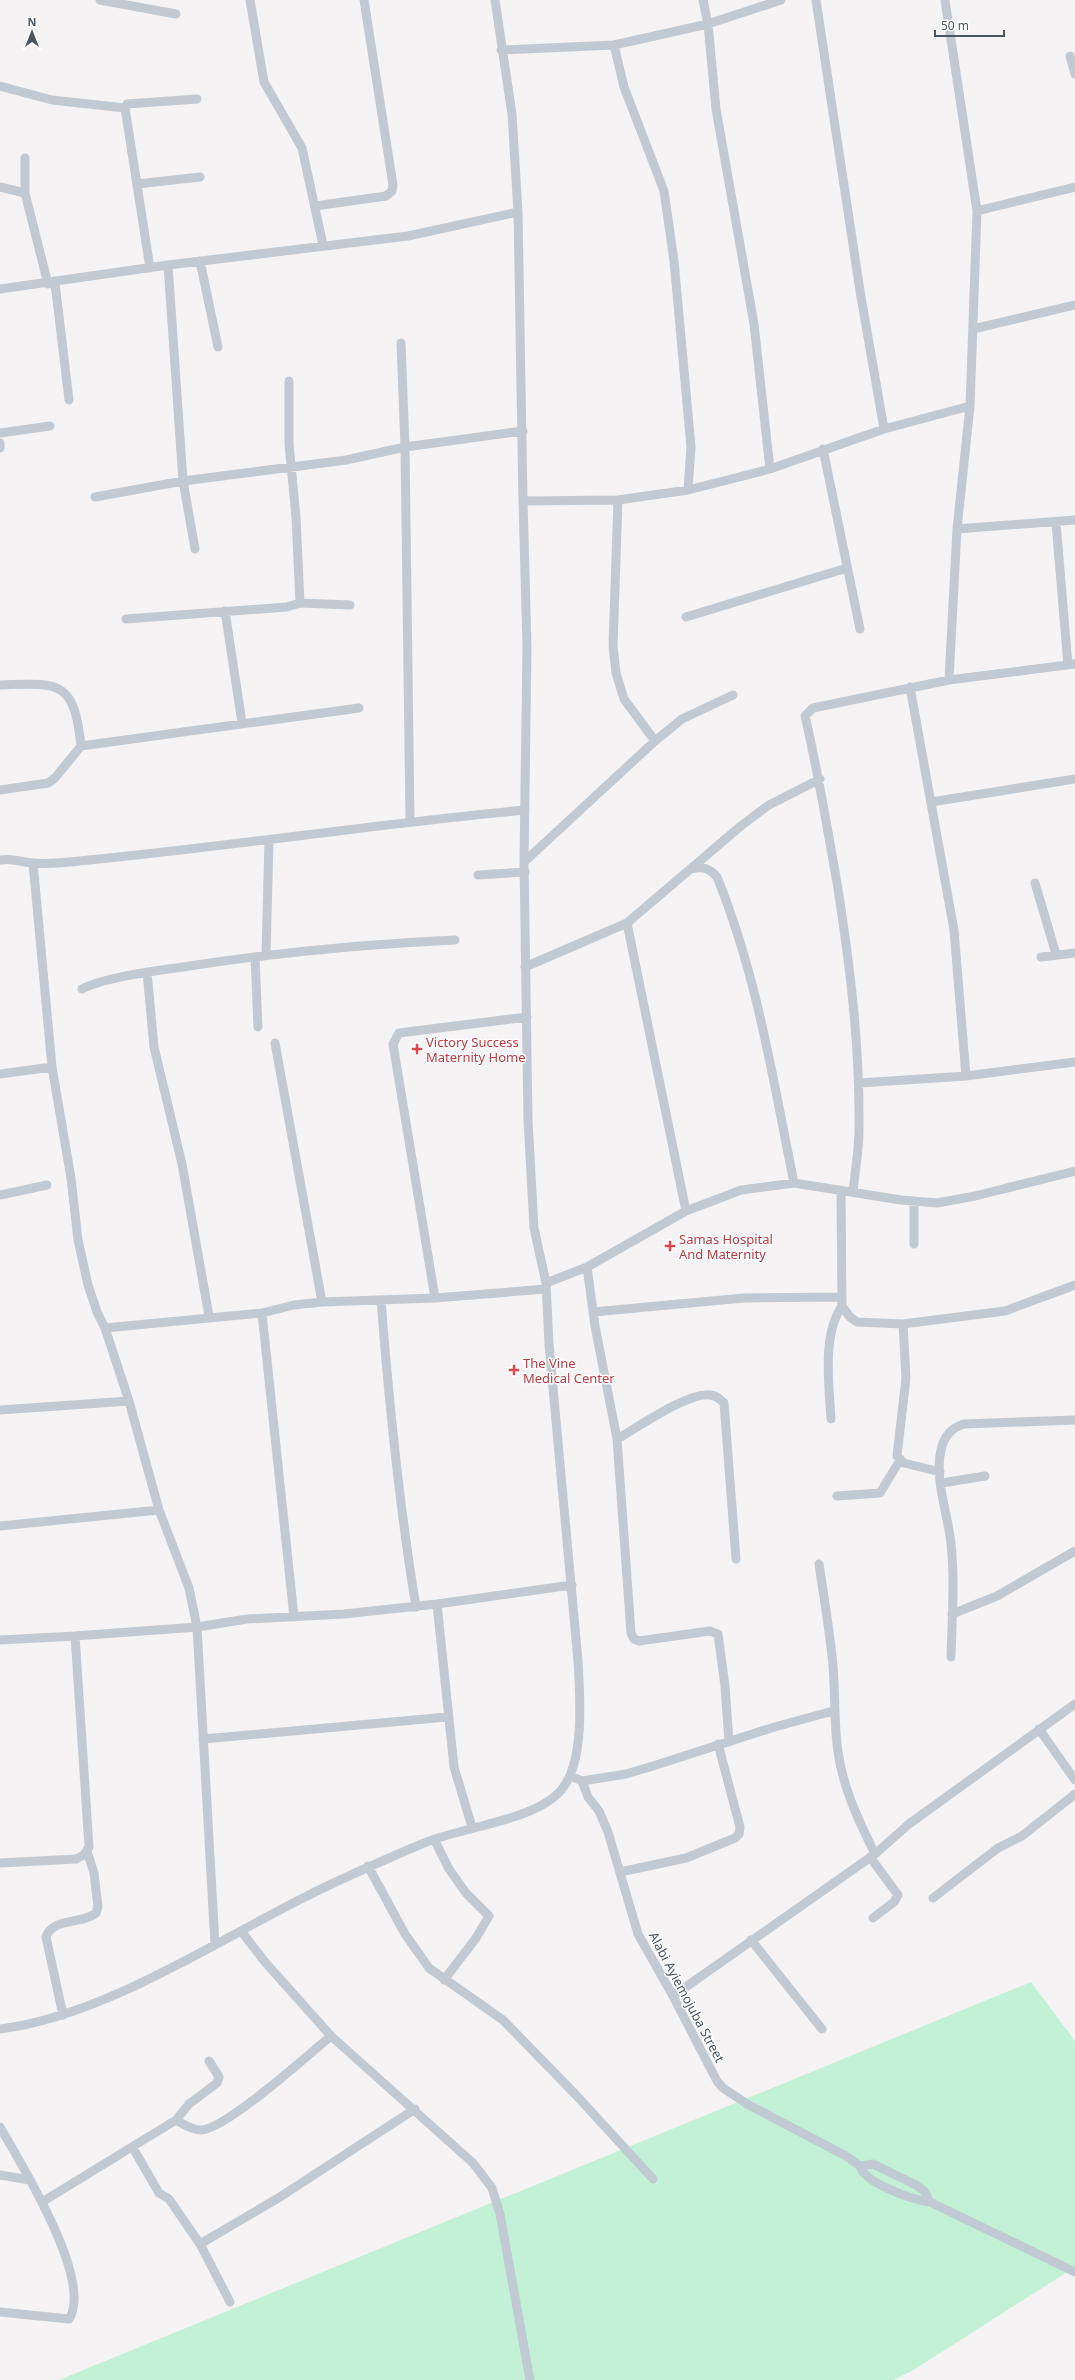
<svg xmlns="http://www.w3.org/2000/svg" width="1075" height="2380" font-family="'Noto Sans',sans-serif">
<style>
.grass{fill:#c3f1d5}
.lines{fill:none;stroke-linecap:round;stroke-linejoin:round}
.minor{stroke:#c1cad2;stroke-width:9}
.health-dot{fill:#e0444e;stroke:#fff;stroke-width:1.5}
.labels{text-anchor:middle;stroke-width:3;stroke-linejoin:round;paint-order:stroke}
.health-label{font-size:13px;fill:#be3a42;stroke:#fff;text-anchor:start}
.street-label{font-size:13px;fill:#4a5661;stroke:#fff}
</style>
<rect width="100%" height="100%" fill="#f5f3f3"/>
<path class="grass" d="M1031,1982L1075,2041V2267L915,2369L894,2380H59Z"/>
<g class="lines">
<path class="minor" d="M100,0L176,14
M250,0L264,82L302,148L323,245
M703,0L708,24L716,109L754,324L770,469
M816,0L860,291L884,429
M945,0L977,211L970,406L957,529L949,680
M614,45L624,87L664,191L674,261L691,447L688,490
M501,50L614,45L708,24L781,0
M1070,56L1075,74
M0,86L52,100L125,108
M25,158V193L48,284
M137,184L200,177
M0,187L25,193
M315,206L386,196L392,191L393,185L364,0
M977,211L1075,187
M200,261L218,347
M168,265L183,481L195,549
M150,268L125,108L127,104L197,99
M55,283L69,400
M0,289L168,265L408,236L518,212
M973,329L1075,305
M401,343L405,447L410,820
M0,433L50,426
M0,443V448
M823,449L860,629
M95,497L183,481L346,460L405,447L523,431
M618,500L613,646L616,673L624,699L655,741
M523,501L618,500L688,490L770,469L884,429L970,406
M1056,523L1068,665
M957,529L1075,520
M300,603L350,605
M225,611L242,723
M686,617L847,568
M126,619L287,607L300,603L296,517L289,444V381
M0,685C60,683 74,680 81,746
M910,687L954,930L966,1076
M0,790L48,783L55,778L81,746L359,708
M931,802L1075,779
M0,860C12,858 21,862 33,863C54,865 78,861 99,859C241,845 383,823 525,810
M524,862L655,741L682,719L733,695
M33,863L52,1067L71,1178L78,1240L88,1285L97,1312L105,1328L129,1401L159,1510L189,1588L197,1627L215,1945
M691,869C703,866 709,868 717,877C757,975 773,1080 794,1183
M478,875L525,872
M1035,883L1056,954
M627,923L686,1211
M266,955L269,840
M255,957L258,1027
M1041,957L1075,953
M525,967L627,923L742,825L769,805L820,779
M147,972L154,1047L182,1164L209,1316
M82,989C105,977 156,971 183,967C274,953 364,944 455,940
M275,1043L322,1302
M0,1074L52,1067
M859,1083L966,1076L1075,1062
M841,1190L842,1306L850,1317L857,1322L903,1324L1005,1311L1075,1285
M853,1192C855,1171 859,1150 859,1129C860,1046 850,965 837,883C827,827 818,771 805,716L813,708L949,680L1075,664
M0,1195L47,1185
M914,1202V1244
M587,1267L595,1326L617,1439L631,1633L634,1639L639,1641L710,1631L718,1634L725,1686L729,1742
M546,1283L587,1267L686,1211L741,1190L794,1183L901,1200L937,1203L975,1196L1075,1171
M435,1298L393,1044L399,1033L527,1017
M381,1300C389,1403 399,1505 416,1607
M593,1312L744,1298L842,1297
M262,1313L294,1617
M903,1324L906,1378L897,1456L904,1463L940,1472
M105,1328L262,1313L294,1305L322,1302L435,1298L546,1289
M0,1410L129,1401
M831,1419C829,1386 822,1334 842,1306
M617,1439C637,1428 689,1391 711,1395C717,1396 720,1399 724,1403L736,1559
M942,1483L985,1476
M837,1496L880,1493L900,1460
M0,1526L159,1510
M819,1564C824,1598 830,1632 833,1666C836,1702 833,1737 842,1772C849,1801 862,1827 875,1854
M437,1604L454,1767L472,1827
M952,1614L997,1596L1075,1551
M0,1640L75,1636L197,1627L247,1619L344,1614L437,1604L572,1585
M951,1657C952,1619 955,1581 951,1544C948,1513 933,1477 942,1446C946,1434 952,1428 964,1424L1075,1420
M1039,1729L1075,1780
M203,1739L447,1717
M571,1776L582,1781L588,1797L599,1811L608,1832L638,1934L673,1996L717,2081L723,2088L747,2104L846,2156L860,2166
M582,1781L626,1774L653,1766L771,1728L833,1711
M434,1839L449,1869L466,1893L489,1916L476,1938L444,1980
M870,1857L898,1895L894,1902L873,1918
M0,1863L76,1859L84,1855L89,1847L75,1636
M368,1866L405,1934L429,1968L503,2020L576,2095L653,2179
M620,1872L686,1858L735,1838L739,1834L740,1827L718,1744
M933,1898L998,1848L1022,1836L1075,1794
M241,1931L265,1962L331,2036L473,2163L492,2188L500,2214L530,2380
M751,1940L822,2029
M673,1996L875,1854L909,1824L1075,1704
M63,2015L46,1937C53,1917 82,1925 96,1913L98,1907L94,1873L87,1851
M0,2029C103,2016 213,1943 305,1897C344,1877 384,1860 424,1843C462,1827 538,1820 562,1789C585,1761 580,1696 578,1661L549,1344L546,1283L534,1228L528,1120L524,862L527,647L523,501L518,212L512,114L495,0
M176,2120L189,2104L217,2083L219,2077L209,2061
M0,2127C21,2164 94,2281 69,2319L0,2312
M133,2148L159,2193L169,2199L200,2244L280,2197L415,2109
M860,2166C864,2183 913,2200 930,2202L1075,2272
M860,2166L873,2164L916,2185L924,2191L930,2202
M0,2175L30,2180
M42,2202L176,2120C183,2124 192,2130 201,2130C225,2130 309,2054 331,2036
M200,2244L230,2302"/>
</g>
<g class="health-dot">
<path d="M415 1043h4v4h4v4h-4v4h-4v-4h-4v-4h4z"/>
<path d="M668 1240h4v4h4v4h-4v4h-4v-4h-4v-4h4z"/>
<path d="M512 1364h4v4h4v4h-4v4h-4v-4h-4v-4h4z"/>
</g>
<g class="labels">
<g class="health-label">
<text x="426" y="1047">Victory Success<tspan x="426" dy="15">Maternity Home</tspan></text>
<text x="679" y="1244">Samas Hospital<tspan x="679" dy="15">And Maternity</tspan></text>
<text x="523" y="1368">The Vine<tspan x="523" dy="15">Medical Center</tspan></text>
</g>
<g class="street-label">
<text transform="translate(687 1997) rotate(62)" y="5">Alabi Ayiemojuba Street</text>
</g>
</g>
<g transform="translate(32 32)" stroke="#ffffff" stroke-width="3" paint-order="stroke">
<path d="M0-3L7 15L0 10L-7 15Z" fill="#4a5661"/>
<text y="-6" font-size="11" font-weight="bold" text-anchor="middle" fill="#4a5661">N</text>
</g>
<path d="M935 30v6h69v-6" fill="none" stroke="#4a5661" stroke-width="2"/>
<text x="941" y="30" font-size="12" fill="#4a5661" stroke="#ffffff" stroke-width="3" paint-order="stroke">50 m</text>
</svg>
